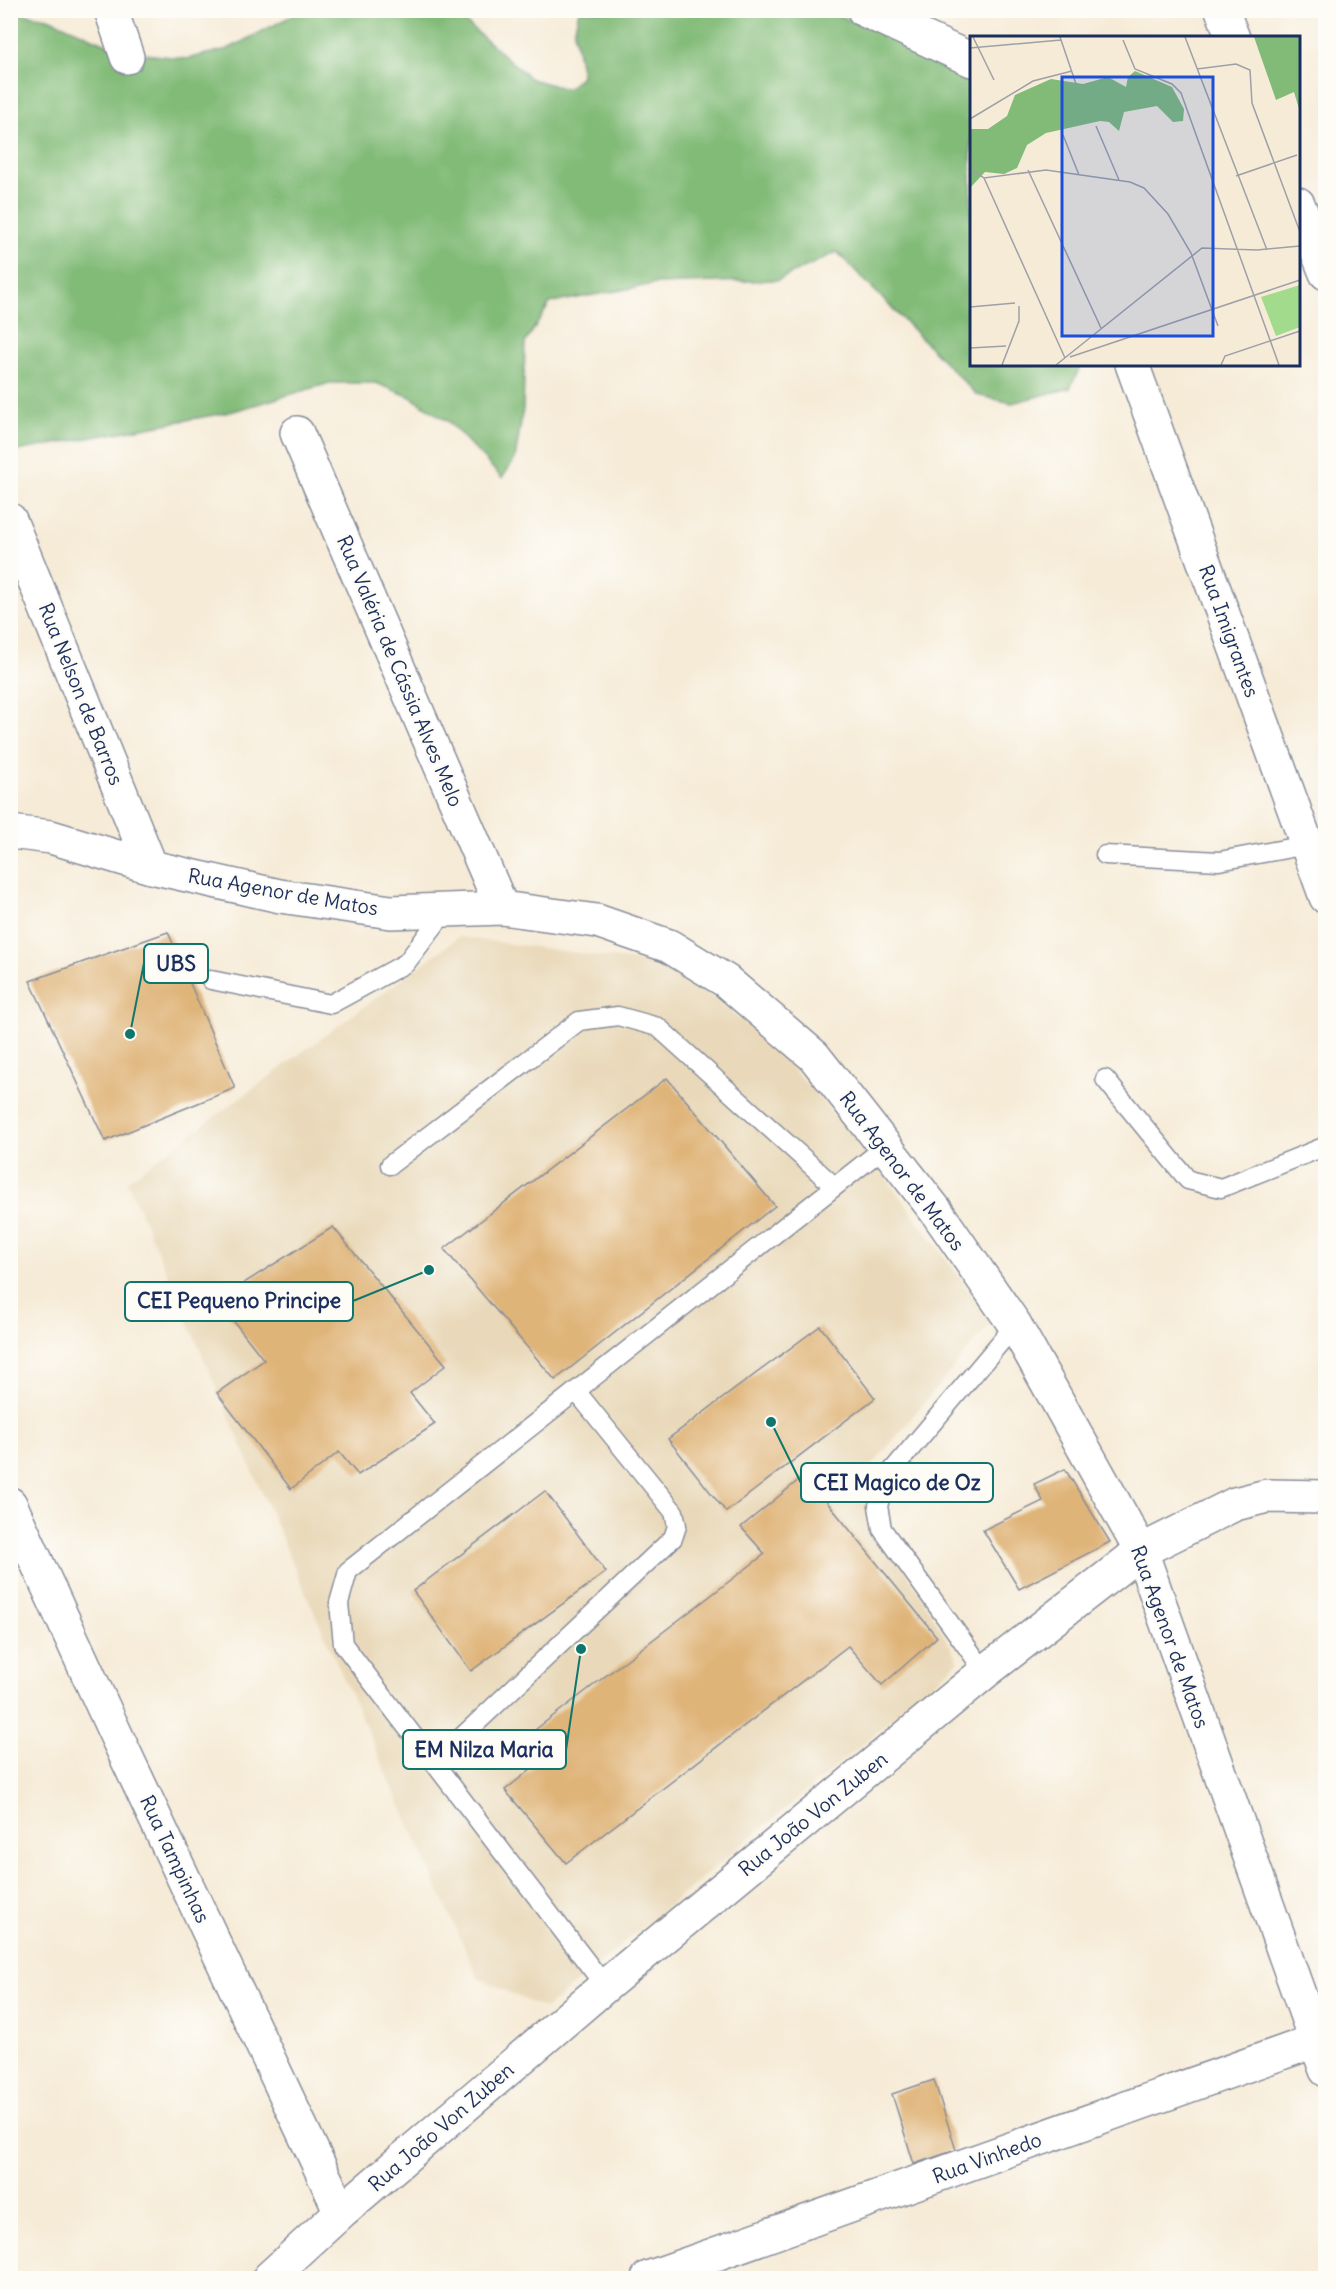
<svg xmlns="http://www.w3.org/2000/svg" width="1336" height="2289" font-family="Delius,sans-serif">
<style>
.built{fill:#e9d9ba}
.forest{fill:#82bb78;stroke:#4e756b;stroke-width:1.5}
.building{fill:#dfb478}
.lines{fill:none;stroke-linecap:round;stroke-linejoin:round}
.lane-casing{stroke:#888d9a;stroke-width:21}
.street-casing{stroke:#888d9a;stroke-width:36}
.lane{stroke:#fff;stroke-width:18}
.street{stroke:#fff;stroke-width:33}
.labels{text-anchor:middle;stroke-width:5;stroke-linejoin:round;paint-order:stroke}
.street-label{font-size:20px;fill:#1b2f5e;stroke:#fdfcf7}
.inset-road{fill:none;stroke:#9ea0a7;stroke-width:1.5}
.view{fill:#1d4ed8;fill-opacity:0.15;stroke:#1d4ed8;stroke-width:3}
.inset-edge{fill:none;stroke:#1b2f5e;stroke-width:3}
.leader{fill:none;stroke:#0f766e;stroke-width:2}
.callout-dot{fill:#0f766e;stroke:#fdfcf7;stroke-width:2}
.callout{fill:#fdfcf7;stroke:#0f766e;stroke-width:2}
.callout-label{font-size:21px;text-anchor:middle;font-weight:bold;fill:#1b2f5e}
</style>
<rect width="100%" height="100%" fill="#fdfcf7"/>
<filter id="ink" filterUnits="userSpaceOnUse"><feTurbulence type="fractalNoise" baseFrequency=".0167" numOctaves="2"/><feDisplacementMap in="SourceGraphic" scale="12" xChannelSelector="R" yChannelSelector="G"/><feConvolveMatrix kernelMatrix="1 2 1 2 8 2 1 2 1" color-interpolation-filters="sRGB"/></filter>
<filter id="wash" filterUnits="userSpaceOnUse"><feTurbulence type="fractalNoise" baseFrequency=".008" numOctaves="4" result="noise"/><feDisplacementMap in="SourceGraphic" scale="24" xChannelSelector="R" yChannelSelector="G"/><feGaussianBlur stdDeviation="1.35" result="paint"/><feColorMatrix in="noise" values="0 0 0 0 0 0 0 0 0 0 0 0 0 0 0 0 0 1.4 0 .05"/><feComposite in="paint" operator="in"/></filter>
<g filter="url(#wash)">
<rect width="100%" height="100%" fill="#f6ebd7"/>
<path class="built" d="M459,937L673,966L765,1039L859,1141L992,1321L856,1485L959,1661L893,1719L545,2009L478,1978L299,1578L127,1181Z"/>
<path class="forest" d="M301,11H447L456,14L531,79L567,89L582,75L574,32L579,11H826L888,34L971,84L972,364L1081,365L1070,388L1012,403L977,395L837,252L778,280L655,284L550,303L525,343L523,409L515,459L502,478L449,422L411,397L376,383H330L230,412L11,452V12L48,18L122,51L186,59L228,49Z"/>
<g id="blocks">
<path class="building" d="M168,932L235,1088L105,1141L30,981Z
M667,1078L775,1206L555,1380L444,1249Z
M333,1227L446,1365L410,1393L435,1424L358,1475L339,1452L291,1489L217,1393L264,1360L217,1300Z
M820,1326L875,1398L726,1512L668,1439Z
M1065,1469L1110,1542L1019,1589L983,1530L1043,1501L1034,1484Z
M805,1475L937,1637L882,1685L848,1646L566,1863L505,1790L547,1756L527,1736L765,1554L741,1527Z
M545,1491L606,1572L471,1671L413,1591Z
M934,2080L956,2150L914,2164L892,2094Z"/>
</g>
</g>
<g filter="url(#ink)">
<use href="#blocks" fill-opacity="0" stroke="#888d9a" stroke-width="1.5"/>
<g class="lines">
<defs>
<path id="lane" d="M1105,855L1219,861L1307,845
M211,980L331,1004L406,963L446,910
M1105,1079L1188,1180L1221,1188L1326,1146
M390,1165L579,1021L618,1016L658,1027L833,1185
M985,1672L882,1529L878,1506L886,1478L1015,1325
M434,1763L673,1538L677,1526L674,1512L576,1391
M605,1986L343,1644L339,1603L348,1571L885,1147"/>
<path id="street" d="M111,10L127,57
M864,10L972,60
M1222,10L1233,38
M1298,204L1326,273
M1132,364L1326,897
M297,433L502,908
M10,520L151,867
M10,832L51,837L151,867L280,896L391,912L502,908L597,921L669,946L726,981L814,1056L936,1211L1015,1325L1141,1551L1326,2070
M10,1504L116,1735L341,2212
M269,2278L341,2212L605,1986L985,1672L1141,1551L1235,1504L1267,1496L1326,1497
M648,2278L1326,2037"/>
</defs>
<use href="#lane" class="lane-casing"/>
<use href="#street" class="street-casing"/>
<use href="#lane" class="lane"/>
<use href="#street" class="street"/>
</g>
</g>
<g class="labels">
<g class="street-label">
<text transform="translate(1229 631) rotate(70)" y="7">Rua Imigrantes</text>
<text transform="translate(400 671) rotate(67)" y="7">Rua Valéria de Cássia Alves Melo</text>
<text transform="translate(81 694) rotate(68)" y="7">Rua Nelson de Barros</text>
<text transform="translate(283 892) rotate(10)" y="7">Rua Agenor de Matos</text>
<text transform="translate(902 1171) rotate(53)" y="7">Rua Agenor de Matos</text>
<text transform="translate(1170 1637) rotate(70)" y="7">Rua Agenor de Matos</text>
<text transform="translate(813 1814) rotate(-39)" y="7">Rua João Von Zuben</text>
<text transform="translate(175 1859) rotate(65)" y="7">Rua Tampinhas</text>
<text transform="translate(441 2127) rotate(-41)" y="7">Rua João Von Zuben</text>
<text transform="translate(987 2158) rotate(-20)" y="7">Rua Vinhedo</text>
</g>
</g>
<g transform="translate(970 36)">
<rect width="330" height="330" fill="#f6ebd7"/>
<path d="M330,249V291L306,300L291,261Z" fill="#a3db8c"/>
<path d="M284,1H330V76L324,56L306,64ZM165,35L202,51L214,73L213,85L203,86L187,70L154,76L149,95L139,86L130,85L76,97L57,109L47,132L34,138L15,136L0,152V93H18L37,80L45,59L81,43L113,48L138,41L156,51L158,41Z" fill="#82bb78"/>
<path class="inset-road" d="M3,1L24,44M90,1L106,48M215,1L297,214M153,4L165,33L202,48L211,57L309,329M0,12L91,4M227,33L266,28L280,34L282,67L330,196M0,83L63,45L102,35M126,90L149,144M93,99L109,139M0,133L14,142L76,134L160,146L174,152L198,178L221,217L248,290M58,134L131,292M266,140L327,119M14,142L95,322M0,271L45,267M0,312L36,310M100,321L330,244M32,329L49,285V270M86,329L232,212L287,214L330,210M251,329L255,320L330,295"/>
<path class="view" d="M92,41H243V300H92Z"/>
<rect width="330" height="330" class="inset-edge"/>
</g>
<path class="leader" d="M130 1034L144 963M429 1270L353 1301M771 1422L801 1483M581 1649L566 1750"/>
<g class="callout-dot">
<circle cx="130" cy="1034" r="6"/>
<circle cx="429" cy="1270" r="6"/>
<circle cx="771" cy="1422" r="6"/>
<circle cx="581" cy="1649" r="6"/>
</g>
<g class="callout">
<rect x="144" y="944" width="64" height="39" rx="6"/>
<rect x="125" y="1282" width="228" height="39" rx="6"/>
<rect x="801" y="1463" width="192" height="39" rx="6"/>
<rect x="403" y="1730" width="163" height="39" rx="6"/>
</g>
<g class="callout-label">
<text x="176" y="971">UBS</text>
<text x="239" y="1308">CEI Pequeno Principe</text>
<text x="897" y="1490">CEI Magico de Oz</text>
<text x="484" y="1757">EM Nilza Maria</text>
</g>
<rect width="1336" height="2289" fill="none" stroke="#fdfcf7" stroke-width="36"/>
</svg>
